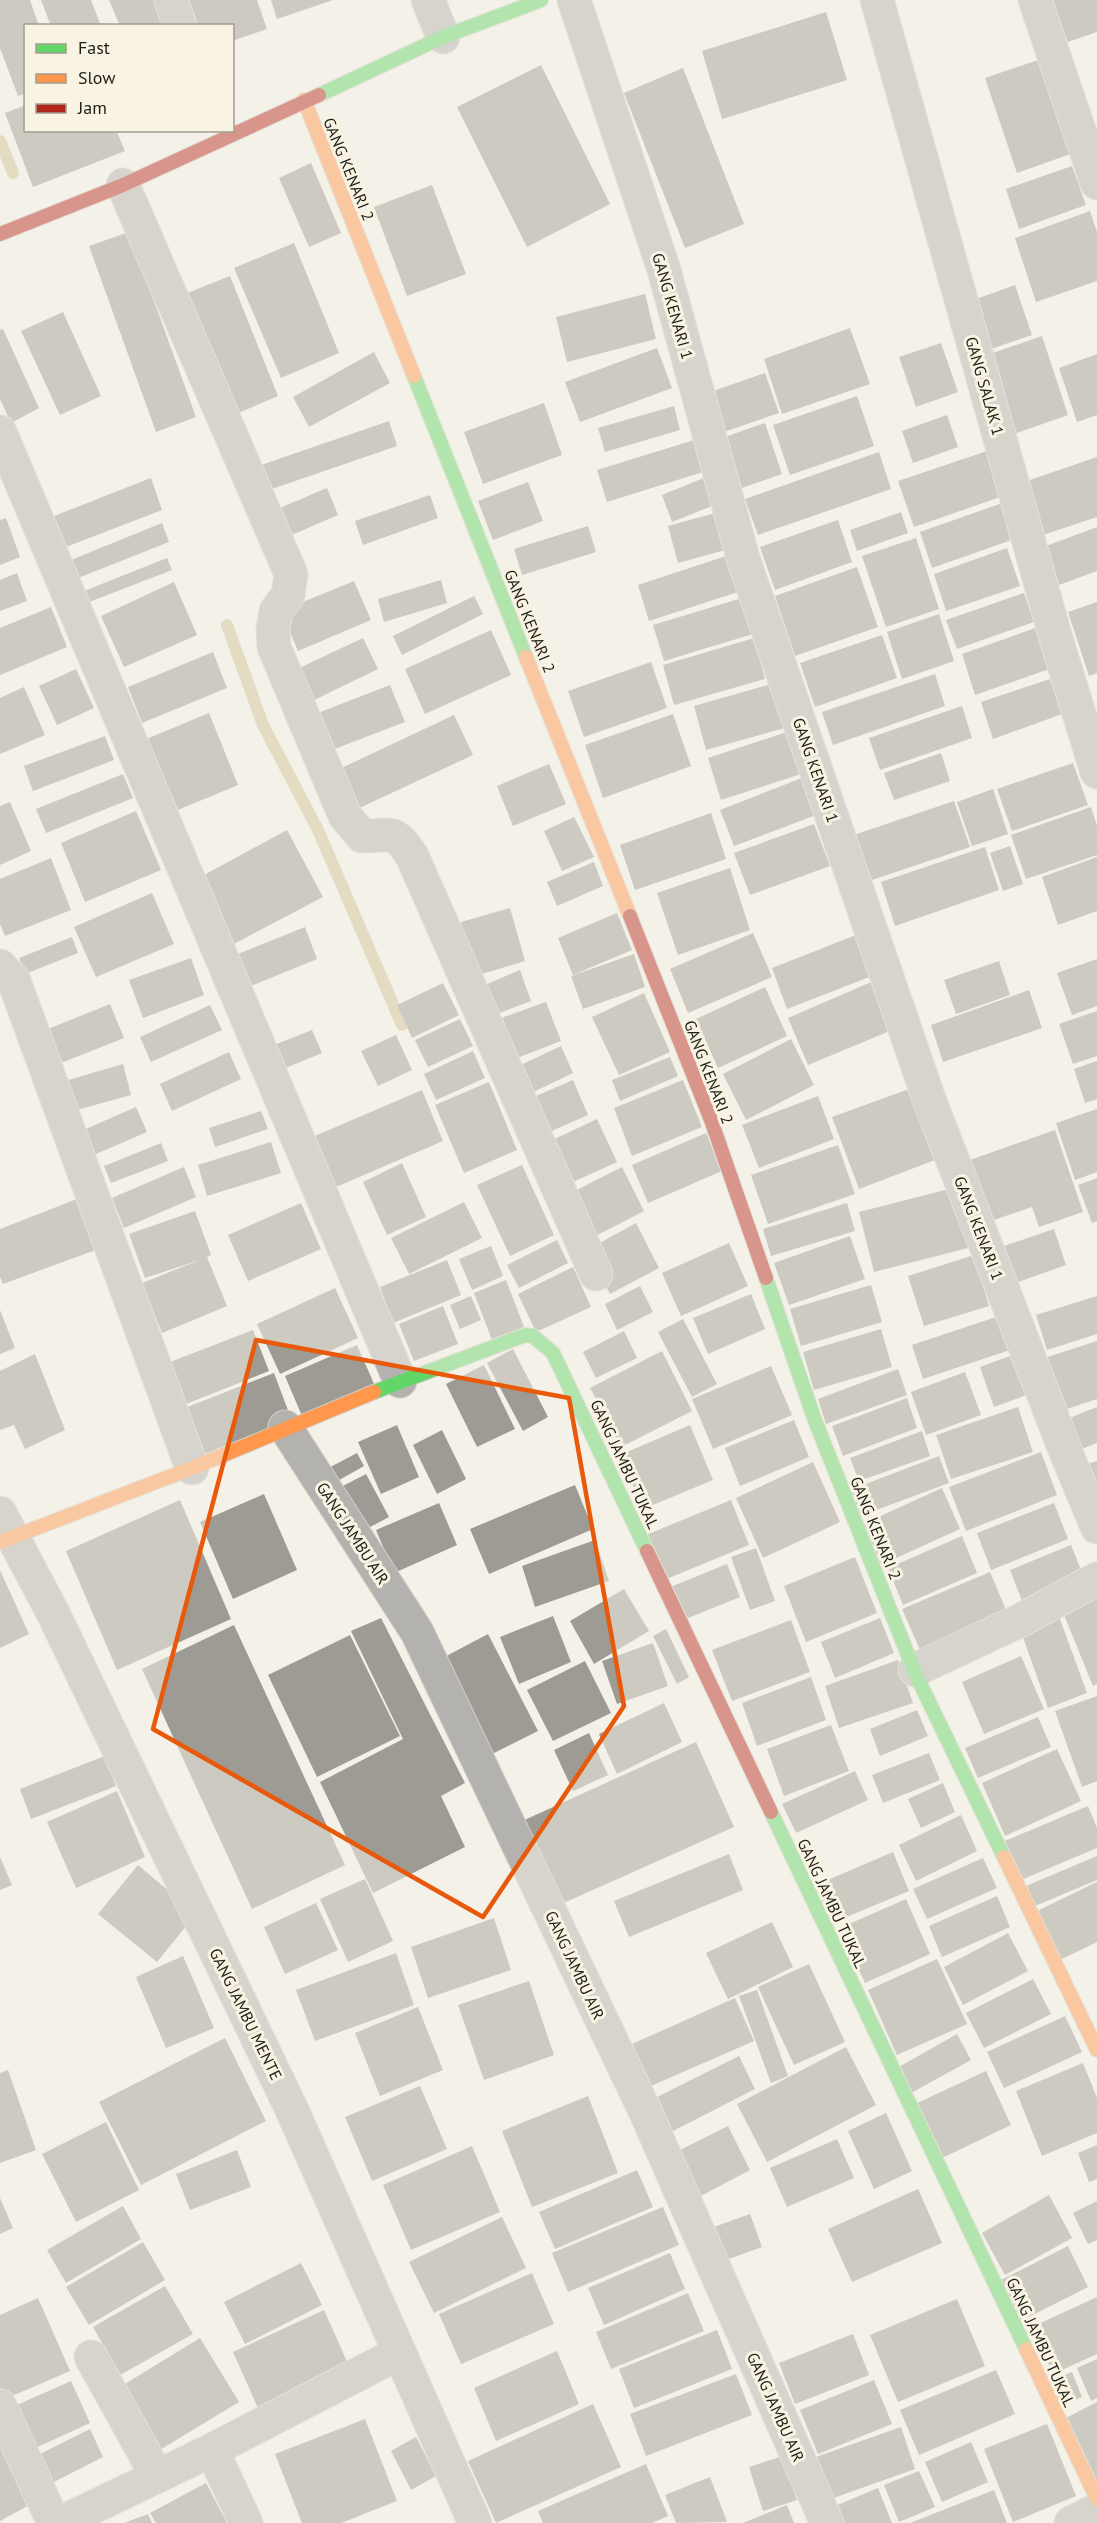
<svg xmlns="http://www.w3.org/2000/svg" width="1097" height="2523" font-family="'PT Sans',sans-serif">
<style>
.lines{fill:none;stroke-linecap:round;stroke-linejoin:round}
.stream{stroke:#d0c198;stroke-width:12}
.building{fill:#9e9b94}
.street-casing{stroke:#d1cec7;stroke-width:35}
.fast-casing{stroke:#d1cec7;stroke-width:16}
.slow-casing{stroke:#d1cec7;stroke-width:16}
.jam-casing{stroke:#d1cec7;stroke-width:16}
.street{stroke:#b3b2ae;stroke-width:33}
.fast{stroke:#63d668;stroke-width:14}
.slow{stroke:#ff974d;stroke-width:14}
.jam{stroke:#b3261e;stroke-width:14}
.marked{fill:none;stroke:#e8590c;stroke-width:4.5;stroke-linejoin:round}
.labels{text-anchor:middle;stroke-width:6;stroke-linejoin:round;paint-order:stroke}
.street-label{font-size:16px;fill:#1f1d17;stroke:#f9f3e3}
</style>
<rect width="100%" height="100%" fill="#f4f1e8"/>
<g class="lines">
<path class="stream" d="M0,141L13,173
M227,625L263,725L318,830L402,1025"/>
</g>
<path class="building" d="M0,0H30L39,26H26V93L18,96L0,48Z
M41,0H91L101,26H51Z
M109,0H155L166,26H120Z
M185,0H257L267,29L232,41V26H194Z
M271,0H333L277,19Z
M1051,0H1097V32L1065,43Z
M826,12L847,80L722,119L702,51Z
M1047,57L1079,151L1017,173L985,78Z
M541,65L610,204L527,247L457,107Z
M683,68L744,224L685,248L624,93Z
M26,105V130H116L125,151L33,187L5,113Z
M311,163L341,233L309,247L279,178Z
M1072,166L1086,205L1019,229L1006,189Z
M432,185L466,274L407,296L374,207Z
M1090,211L1097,232V281L1036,302L1015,238Z
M129,232L196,417L156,432L89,246Z
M294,243L339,353L281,378L234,268Z
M230,276L278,396L229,417L180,296Z
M1015,285L1032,335L982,352L965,303Z
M645,294L656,339L567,362L556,317Z
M63,312L101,396L60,415L21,331Z
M850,328L870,384L782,414L764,359Z
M3,329L39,408L11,423L0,399V330Z
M1042,336L1068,415L1008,436L981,357Z
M941,343L958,392L916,407L899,357Z
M657,348L672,388L580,422L565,382Z
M374,352L390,383L309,427L293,397Z
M1097,354V415L1077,422L1059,368Z
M765,373L779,413L715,435L702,395Z
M857,396L874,446L790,475L773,425Z
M544,403L562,455L483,484L464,432Z
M674,406L680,430L605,452L598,428Z
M947,415L958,447L913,463L902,431Z
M389,421L397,446L269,490L261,465Z
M765,423L782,474L733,491L716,440Z
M694,440L703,472L607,502L597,470Z
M990,450L1006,495L914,527L898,481Z
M879,452L891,489L758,535L745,499Z
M1097,457V517L1043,535L1024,482Z
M706,477L717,504L672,522L662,495Z
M151,478L162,510L66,547L54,516Z
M528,482L543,521L493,540L478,501Z
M327,488L338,515L287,537L275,510Z
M430,495L438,518L363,545L355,521Z
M1008,501L1020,537L932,568L920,532Z
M726,510L736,547L678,563L668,526Z
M901,512L908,533L857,551L850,530Z
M6,518L20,557L0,565V520Z
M838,520L852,562L775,590L760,547Z
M162,523L169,542L73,580L66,562Z
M588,526L596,552L522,575L514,549Z
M1097,527V571L1059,585L1046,546Z
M916,538L939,609L886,627L862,556Z
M1007,548L1020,586L946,611L934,574Z
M732,554L744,590L649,621L638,585Z
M167,558L172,570L84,604L79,593Z
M857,567L878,627L795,656L775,596Z
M17,573L27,601L0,611V580Z
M441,580L447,603L384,622L378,599Z
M354,581L371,620L298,651L281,611Z
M174,582L197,635L124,667L101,616Z
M1024,593L1034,622L957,649L946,620Z
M474,596L483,614L402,655L393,636Z
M742,598L753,634L664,661L653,625Z
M1097,602V673L1089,676L1068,612Z
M51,607L67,647L0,675V628Z
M939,614L954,661L902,679L887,632Z
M1041,626L1055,667L975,695L962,654Z
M491,630L511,675L425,714L405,669Z
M882,635L897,678L815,707L800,663Z
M363,638L378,669L310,702L295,670Z
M754,638L765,679L674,705L663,665Z
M213,652L227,688L142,723L128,687Z
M651,662L667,708L584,737L568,691Z
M76,669L94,708L57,725L39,686Z
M935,674L945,706L833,745L822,712Z
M1050,679L1062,714L993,739L981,702Z
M775,683L788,727L706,750L694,706Z
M390,685L405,722L324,753L310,716Z
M24,687L45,735L0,754V698Z
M962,706L972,738L880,770L869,738Z
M209,713L238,785L173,812L144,740Z
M673,714L691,766L603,798L585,745Z
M454,715L473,755L353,811L335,771Z
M790,731L804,773L721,800L708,758Z
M105,736L114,760L33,791L24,766Z
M941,753L950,781L894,800L884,773Z
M1073,763L1088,805L1012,831L997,789Z
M549,764L566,804L513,826L497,786Z
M123,774L133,798L46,833L36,809Z
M802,778L816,815L734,846L720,810Z
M993,789L1008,834L972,846L957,802Z
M954,801L970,847L863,883L848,837Z
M10,802L31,851L0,865V806Z
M1091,807L1097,826V855L1026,879L1011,835Z
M136,811L161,870L85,902L61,843Z
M711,813L726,859L635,890L620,845Z
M574,817L594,857L562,871L544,831Z
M814,824L830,866L750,895L734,853Z
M287,830L323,897L228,947L193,881Z
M1010,846L1023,884L1003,891L990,853Z
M985,847L999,890L895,926L881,882Z
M1097,857V911L1058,925L1042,877Z
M51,858L71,910L5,936L0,924V879Z
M594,862L603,886L557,906L547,882Z
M730,868L750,930L678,955L657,893Z
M152,893L174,944L96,977L74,927Z
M510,908L525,961L469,978L454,924Z
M617,913L632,950L573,975L558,938Z
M305,927L317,959L246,988L233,956Z
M753,933L772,977L688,1013L670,969Z
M856,935L872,976L787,1009L772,968Z
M72,937L78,953L25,974L19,958Z
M634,954L645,987L583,1009L571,976Z
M191,958L204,995L143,1018L129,980Z
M1097,959V1006L1072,1015L1057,973Z
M999,961L1010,995L956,1014L944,980Z
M520,970L531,1001L484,1019L473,990Z
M876,980L897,1028L808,1065L788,1018Z
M443,983L459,1015L412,1038L397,1005Z
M765,987L787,1036L718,1068L696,1019Z
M1029,990L1042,1028L943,1062L931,1025Z
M644,993L670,1052L619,1075L592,1017Z
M546,1002L561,1041L504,1063L490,1022Z
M110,1004L124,1038L61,1063L48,1029Z
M210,1005L222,1030L151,1062L140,1037Z
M1097,1011V1056L1073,1064L1059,1024Z
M460,1019L473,1046L428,1067L415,1040Z
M312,1030L322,1053L283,1069L274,1045Z
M396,1035L412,1070L378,1086L361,1051Z
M791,1039L814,1085L746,1120L723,1074Z
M561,1046L573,1073L523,1097L510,1070Z
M473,1051L485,1078L436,1100L424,1074Z
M229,1052L241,1079L172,1111L160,1084Z
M670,1057L678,1076L620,1101L612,1080Z
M1097,1061V1099L1085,1103L1074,1069Z
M123,1064L131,1095L73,1111L65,1081Z
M573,1080L588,1115L538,1137L522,1102Z
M683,1080L702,1127L632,1156L614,1108Z
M489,1082L517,1150L464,1173L435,1105Z
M909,1089L935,1160L859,1189L832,1117Z
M422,1090L443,1141L329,1190L308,1139Z
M818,1096L834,1139L759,1168L742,1125Z
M136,1107L147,1132L82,1160L72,1135Z
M1097,1109V1172L1075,1180L1056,1123Z
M261,1111L268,1129L215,1147L209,1128Z
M597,1119L617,1162L564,1186L544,1144Z
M1055,1130L1083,1212L1039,1227L1032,1207L991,1221L970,1160Z
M706,1133L722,1171L648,1203L632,1165Z
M271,1142L281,1173L207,1196L198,1165Z
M161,1143L168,1161L111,1183L104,1166Z
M838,1145L855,1194L768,1224L751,1175Z
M402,1163L426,1217L387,1235L363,1182Z
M522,1165L554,1235L510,1256L477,1185Z
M184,1167L196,1197L124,1228L112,1198Z
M622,1167L644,1211L588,1240L565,1196Z
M1097,1178V1221L1092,1223L1078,1185Z
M957,1187L972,1247L874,1272L859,1212Z
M82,1197L101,1248L3,1284L0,1277V1229Z
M464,1202L482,1238L409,1274L391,1238Z
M301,1203L321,1249L248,1281L228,1235Z
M847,1203L855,1231L771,1256L763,1229Z
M195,1211L211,1255L207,1257L227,1306L162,1333L142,1283L200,1260L145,1278L129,1234Z
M636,1223L659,1268L610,1294L587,1250Z
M1054,1229L1066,1265L1007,1286L995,1249Z
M850,1236L865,1279L789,1305L774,1263Z
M557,1240L568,1263L519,1288L507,1265Z
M729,1243L748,1286L681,1316L662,1273Z
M491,1246L503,1276L472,1290L459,1259Z
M974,1255L989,1306L924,1326L908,1276Z
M447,1260L461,1295L393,1323L380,1287Z
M573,1267L591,1307L536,1332L518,1294Z
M506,1280L524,1327L492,1340L474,1293Z
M871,1285L882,1322L801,1346L790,1309Z
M640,1286L653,1312L617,1330L605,1304Z
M335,1288L358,1338L280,1374L257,1324Z
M751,1294L765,1329L708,1354L693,1318Z
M471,1296L481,1320L460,1329L450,1305Z
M1097,1296V1334L1047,1350L1036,1315Z
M443,1306L458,1344L414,1361L399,1324Z
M0,1310L15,1348L0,1354Z
M999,1316L1010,1350L923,1379L912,1345Z
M683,1319L717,1384L692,1397L658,1332Z
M881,1329L892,1367L814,1390L803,1352Z
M253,1330L269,1371L181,1406L165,1364Z
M624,1331L637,1358L596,1378L583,1352Z
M1097,1341V1399L1055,1413L1038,1360Z
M357,1345L375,1386L302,1416L285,1376Z
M513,1349L548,1417L523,1431L487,1363Z
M662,1351L692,1411L621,1447L590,1388Z
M1018,1353L1032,1393L994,1407L980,1367Z
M35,1354L65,1430L25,1449L14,1425L0,1430V1371Z
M484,1365L515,1429L477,1447L446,1384Z
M771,1366L792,1415L713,1449L692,1399Z
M898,1369L907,1395L826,1424L818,1399Z
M965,1372L981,1415L926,1435L911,1392Z
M274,1373L292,1421L198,1457L180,1410Z
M907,1398L917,1428L843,1456L832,1426Z
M1018,1407L1033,1452L951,1479L936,1435Z
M1097,1407V1443L1069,1454L1057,1423Z
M794,1420L809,1457L740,1486L725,1448Z
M397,1425L419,1477L381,1494L358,1442Z
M690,1425L713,1480L643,1509L620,1455Z
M442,1430L466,1479L437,1494L413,1445Z
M922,1431L930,1456L859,1481L850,1458Z
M1041,1452L1057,1495L966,1531L949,1487Z
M357,1453L364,1466L327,1487L319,1473Z
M939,1456L949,1483L860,1516L850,1490Z
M1097,1461V1501L1081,1466Z
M813,1462L840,1522L763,1558L736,1498Z
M366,1474L389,1517L361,1532L337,1489Z
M575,1485L593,1529L489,1574L470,1529Z
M942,1488L960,1529L881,1565L863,1524Z
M264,1494L297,1570L233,1599L200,1522Z
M180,1500L231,1619L117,1670L66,1551Z
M731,1500L749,1545L664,1580L646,1535Z
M439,1503L457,1545L394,1573L376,1530Z
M1054,1503L1068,1539L991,1570L977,1533Z
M962,1536L977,1573L903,1605L888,1568Z
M595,1540L609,1581L535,1607L522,1566Z
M1071,1545L1085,1580L1024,1606L1010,1570Z
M756,1548L775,1601L750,1610L731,1557Z
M855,1557L877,1613L806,1642L784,1586Z
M727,1564L740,1597L681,1621L668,1588Z
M0,1570L29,1634L0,1648Z
M990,1572L1011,1622L924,1659L902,1609Z
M624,1589L649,1631L594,1664L570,1621Z
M1097,1590V1684L1093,1686L1060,1605Z
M1057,1611L1087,1693L1048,1708L1019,1626Z
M553,1616L571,1662L519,1684L500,1637Z
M381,1618L465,1783L441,1796L465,1847L373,1893L320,1782L403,1739L351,1631Z
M880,1618L894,1653L835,1678L821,1642Z
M791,1620L810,1672L732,1701L712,1650Z
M234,1625L345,1865L252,1909L142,1669Z
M666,1629L689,1677L677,1684L653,1636Z
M488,1634L538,1731L484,1758L435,1662Z
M350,1635L400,1736L317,1777L268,1675Z
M653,1643L668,1686L617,1704L602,1661Z
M1021,1656L1044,1709L984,1734L962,1682Z
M898,1660L913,1703L839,1728L825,1686Z
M585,1661L611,1713L553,1741L527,1690Z
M811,1677L826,1720L757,1746L742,1703Z
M1097,1696V1781L1082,1787L1055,1711Z
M664,1703L682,1742L617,1774L599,1734Z
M917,1710L928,1736L880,1756L870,1729Z
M1038,1717L1051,1747L978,1778L965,1748Z
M831,1725L849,1771L784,1796L767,1749Z
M589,1733L608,1775L573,1791L554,1750Z
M696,1742L734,1827L557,1906L520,1822Z
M1057,1749L1081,1801L1005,1836L982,1783Z
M929,1753L940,1780L883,1803L872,1775Z
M105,1756L116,1786L31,1819L20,1789Z
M855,1771L868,1800L796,1833L782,1804Z
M943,1783L955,1812L921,1828L908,1799Z
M117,1791L145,1857L76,1888L47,1822Z
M1088,1806L1097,1828V1848L1021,1880L1005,1841Z
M961,1815L977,1851L916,1881L899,1845Z
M893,1852L909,1891L832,1923L816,1885Z
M729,1854L743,1890L629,1937L614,1901Z
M1097,1856V1880L1035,1906L1026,1886Z
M0,1857L12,1885L0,1890Z
M983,1858L997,1888L927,1919L913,1889Z
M138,1865L196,1914L157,1962L98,1914Z
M365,1879L393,1941L348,1962L320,1899Z
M1097,1882V1942L1060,1960L1037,1911Z
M997,1896L1010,1927L942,1957L929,1926Z
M906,1899L930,1954L865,1983L840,1928Z
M316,1903L338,1950L285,1974L264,1927Z
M494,1918L511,1970L428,1998L411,1947Z
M772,1922L793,1967L728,1999L706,1953Z
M1008,1933L1028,1971L963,2005L944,1967Z
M396,1953L414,2005L315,2041L296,1990Z
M183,1956L214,2028L166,2048L136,1977Z
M937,1959L967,2024L897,2055L868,1990Z
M809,1964L845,2042L794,2065L758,1987Z
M1033,1979L1051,2014L984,2048L966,2013Z
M529,1981L554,2055L484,2080L458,2005Z
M757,1990L788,2076L771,2083L739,1996Z
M735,1998L754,2041L651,2086L632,2044Z
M418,2007L443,2070L380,2096L355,2033Z
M1065,2016L1082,2052L1004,2088L987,2052Z
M957,2034L971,2060L911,2093L897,2068Z
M225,2038L266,2121L141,2185L99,2102Z
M846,2047L876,2105L767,2162L737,2104Z
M739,2056L755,2089L673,2131L657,2097Z
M1083,2063L1097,2098V2133L1042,2156L1016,2091Z
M8,2070L36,2150L0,2163V2073Z
M986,2071L1011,2125L940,2159L915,2104Z
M420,2086L447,2149L372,2181L345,2117Z
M588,2096L618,2173L532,2207L502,2131Z
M886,2113L912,2171L874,2189L848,2131Z
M106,2122L139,2190L76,2222L42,2154Z
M728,2126L750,2170L699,2197L676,2152Z
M837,2139L854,2178L787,2207L770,2168Z
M1097,2145V2179L1089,2182L1078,2153Z
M472,2146L500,2212L411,2250L383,2185Z
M237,2150L251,2187L190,2210L176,2174Z
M637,2170L653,2207L555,2249L539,2212Z
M918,2189L942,2243L852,2282L828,2229Z
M1049,2195L1072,2238L1005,2275L982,2233Z
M0,2198L13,2228L0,2234Z
M1097,2201V2240L1088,2244L1073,2213Z
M123,2206L141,2239L66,2283L47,2250Z
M663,2207L679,2245L568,2292L552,2253Z
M750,2214L762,2247L723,2261L711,2228Z
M502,2217L526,2268L434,2313L409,2262Z
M143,2242L165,2280L89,2325L66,2287Z
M1068,2246L1088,2287L1019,2322L999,2281Z
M670,2253L685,2289L604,2325L588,2288Z
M301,2263L322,2305L245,2344L224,2302Z
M532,2273L554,2324L461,2364L439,2314Z
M165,2286L193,2334L120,2375L93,2327Z
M688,2293L704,2331L611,2369L596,2332Z
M1097,2297V2354L1053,2374L1032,2327Z
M38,2298L70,2371L5,2399L0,2387V2315Z
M957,2299L985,2366L898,2402L870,2335Z
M324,2310L349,2366L258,2408L233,2352Z
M717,2330L732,2369L634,2408L619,2369Z
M853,2334L869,2375L795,2404L779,2363Z
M200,2338L239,2402L158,2451L120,2387Z
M557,2351L579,2404L496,2441L474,2388Z
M1097,2359V2398L1091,2401L1077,2368Z
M996,2370L1015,2414L919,2455L900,2410Z
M1072,2372L1082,2397L1058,2406L1048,2381Z
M736,2374L752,2415L646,2456L630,2414Z
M874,2380L892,2424L818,2454L800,2410Z
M71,2381L90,2423L29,2451L10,2408Z
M1097,2402V2486L1064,2419Z
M593,2404L621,2467L496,2523L468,2461Z
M365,2419L397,2501L341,2523H302L275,2454Z
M1047,2424L1076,2496L1013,2522L984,2449Z
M901,2427L915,2469L828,2500L813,2458Z
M90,2429L103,2457L48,2485L34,2457Z
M416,2437L436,2476L411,2490L391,2451Z
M971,2442L988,2482L942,2502L925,2462Z
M0,2443L33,2503L0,2521Z
M783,2456L797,2500L763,2511L749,2467Z
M646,2464L668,2516L652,2523H543L538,2511Z
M919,2471L935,2507L899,2522L884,2485Z
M710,2477L727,2522L676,2523L665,2495Z
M206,2483L227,2523H156L150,2513Z
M878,2488L892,2523H834L828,2509Z
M994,2490L1007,2523H910Z
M787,2505L794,2523H743Z
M148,2514L152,2523H124Z"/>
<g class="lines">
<defs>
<path id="street" d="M171,0L180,26
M428,0L443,37
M574,0L664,270L743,558L929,1099L1065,1450L1097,1527
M877,0L1055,635L1097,772
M1035,0L1097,183
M123,185L291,574L288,595L276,611L273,629L274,647L345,816L362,836C392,836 394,828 412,856L596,1274
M0,432L400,1381
M0,966L14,981L192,1468
M285,1427L417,1632L645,2111L827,2523
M0,1513L53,1613L292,2110L475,2523
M915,1670L1019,1621L1097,1579
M91,2357L157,2476
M0,2406L54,2523
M212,2450L246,2523
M60,2523L212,2450L399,2353
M1071,2523L1097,2510"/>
<path id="fast" d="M319,95L443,37L541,0
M414,376L526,657
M766,1278L814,1418L916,1675L1004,1857
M374,1392L525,1335L533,1336L553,1353L647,1551
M771,1812L1026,2349"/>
<path id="slow" d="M304,100L414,376
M526,657L630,916
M0,1542L192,1468L374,1392
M1004,1857L1097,2050
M1026,2349L1097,2499"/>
<path id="jam" d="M0,234L123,185L319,95
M630,916L711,1120L766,1278
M647,1551L771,1812"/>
</defs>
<use href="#street" class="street-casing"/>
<use href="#fast" class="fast-casing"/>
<use href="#slow" class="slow-casing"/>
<use href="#jam" class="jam-casing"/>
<use href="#street" class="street"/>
<use href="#fast" class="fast"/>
<use href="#slow" class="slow"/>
<use href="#jam" class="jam"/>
</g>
<path d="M0 0H1097V2523H0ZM256,1340L569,1398L624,1706L483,1917L153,1729Z" fill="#f4f1e8" fill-opacity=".55" fill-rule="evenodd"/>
<path class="marked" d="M256,1340L569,1398L624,1706L483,1917L153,1729Z"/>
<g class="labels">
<g class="street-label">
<text transform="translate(349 169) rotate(68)" y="6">GANG KENARI 2</text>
<text transform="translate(673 306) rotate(74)" y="6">GANG KENARI 1</text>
<text transform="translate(985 386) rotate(74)" y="6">GANG SALAK 1</text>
<text transform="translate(530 621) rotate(68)" y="6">GANG KENARI 2</text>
<text transform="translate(816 770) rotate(71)" y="6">GANG KENARI 1</text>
<text transform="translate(709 1072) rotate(69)" y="6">GANG KENARI 2</text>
<text transform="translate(979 1228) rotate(69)" y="6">GANG KENARI 1</text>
<text transform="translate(625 1464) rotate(65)" y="6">GANG JAMBU TUKAL</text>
<text transform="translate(876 1528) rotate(68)" y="6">GANG KENARI 2</text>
<text transform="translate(353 1533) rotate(57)" y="6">GANG JAMBU AIR</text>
<text transform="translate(832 1903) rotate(65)" y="6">GANG JAMBU TUKAL</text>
<text transform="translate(575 1965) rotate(65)" y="6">GANG JAMBU AIR</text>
<text transform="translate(246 2014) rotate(64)" y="6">GANG JAMBU MENTE</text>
<text transform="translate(1041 2342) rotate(65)" y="6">GANG JAMBU TUKAL</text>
<text transform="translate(776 2407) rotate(66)" y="6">GANG JAMBU AIR</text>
</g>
</g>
<rect x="24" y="24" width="210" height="108" fill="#f9f3e3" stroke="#a29d91" stroke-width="1.5"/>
<rect x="36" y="44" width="30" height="9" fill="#63d668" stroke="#a29d91" stroke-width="1.5"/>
<text x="78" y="54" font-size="18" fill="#1f1d17">Fast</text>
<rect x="36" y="74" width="30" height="9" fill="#ff974d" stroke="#a29d91" stroke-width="1.5"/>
<text x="78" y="84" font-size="18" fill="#1f1d17">Slow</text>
<rect x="36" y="104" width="30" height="9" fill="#b3261e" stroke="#a29d91" stroke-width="1.5"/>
<text x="78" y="114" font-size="18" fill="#1f1d17">Jam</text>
</svg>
